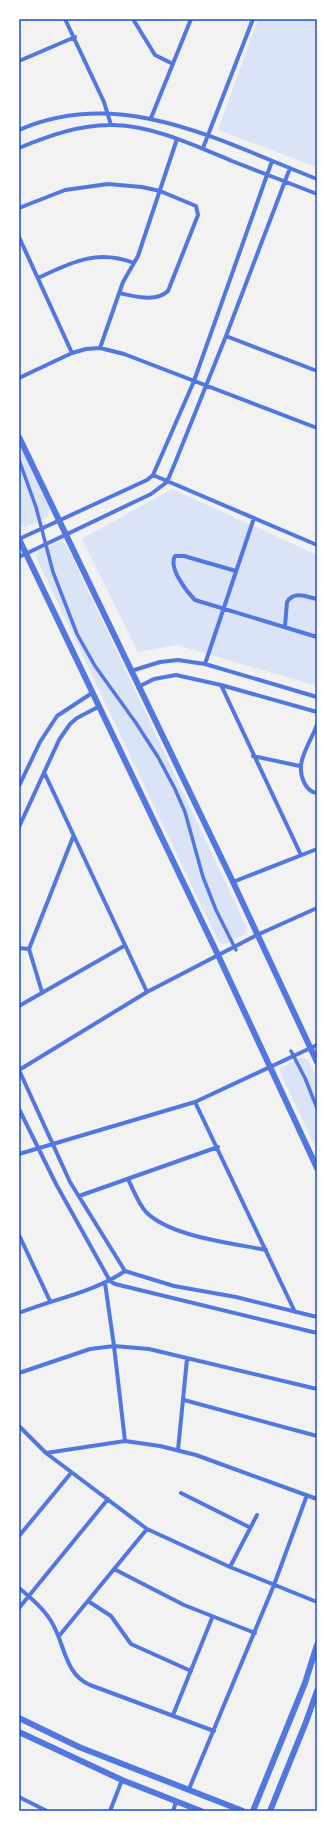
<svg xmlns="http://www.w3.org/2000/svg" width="336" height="1830" font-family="Barlow,sans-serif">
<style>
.green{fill:#dbe4f7}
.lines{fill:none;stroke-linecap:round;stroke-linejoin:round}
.pedestrian{stroke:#5277de;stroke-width:3.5}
.minor{stroke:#5277de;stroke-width:4}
.tertiary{stroke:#5277de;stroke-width:6}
.neatline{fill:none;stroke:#1d4ed8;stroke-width:1.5}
</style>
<rect width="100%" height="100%" fill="#f2f2f2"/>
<path class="green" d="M258,19H317V167L218,130Z
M19,444L50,510L48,517L26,527L21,524L19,521Z
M172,489L317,555V686L177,645L138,652L82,539Z
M61,541L66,544L247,928L245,934L225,944L219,943L36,557L38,551Z
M302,1057L308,1060L317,1078V1151L280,1072V1068Z"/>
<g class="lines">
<path class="pedestrian" d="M19,460L36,507L53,572L77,634L95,666L136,723L158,757L175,789L185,812L203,877L216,910L236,950
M291,1051L305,1078L317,1108"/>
<path class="minor" d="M65,19L104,102L111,125
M133,19L155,55L173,64
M19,61L75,37
M151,118L191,19
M19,130C122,85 221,142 317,179
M19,148C48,136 81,124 113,125C154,126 194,145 232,161C260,172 289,183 317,194
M203,148L253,19
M19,208L65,190L108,184L142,187L160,191L196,206L198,215L168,291C155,303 134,296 119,293
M19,237L72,353
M38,278C72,262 97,249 134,263
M226,336L317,371
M100,348L123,282L138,256L177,139
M19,378L72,353L86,349L100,348L124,354L317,428
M153,475L317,545
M19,539L147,480L153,475L194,381L272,161
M19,557L151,494L167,482L175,463L226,336L290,168
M236,571L184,556H175C168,568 187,592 195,600L317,637
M285,626L287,602C294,590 307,597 317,599
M205,664L254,518
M131,671L160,662L178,660L205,664L317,697
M221,685L301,855
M138,687L154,679L176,675L221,685L317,712
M317,725C313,736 301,755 301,766C300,777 306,792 317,793
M253,756L300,766
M44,772L147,992
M19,786L40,742L57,716L92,693
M19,827L59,740L70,724L77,718L98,707
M233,882L317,849
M19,948L29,949
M42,992L29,949L73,837
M19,1006L124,946
M19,1070L70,1182L125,1271L174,1286L236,1297L317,1317
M19,1070L147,992L257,935L317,908
M195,1102L295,1312
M19,1109L56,1184L110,1281L115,1284L317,1333
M19,1154L195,1102L317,1045
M128,1179C133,1189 138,1203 146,1212C171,1237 232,1243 266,1250
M79,1196L218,1147
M19,1235L50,1301
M105,1283L114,1346L125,1441
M19,1313C54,1299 94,1292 125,1271
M19,1373L90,1349L114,1346L149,1349L317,1389
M184,1400L317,1436
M19,1426L46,1453L147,1529L230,1567L317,1602
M178,1450L187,1359
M46,1453L125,1441L160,1446L196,1455L317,1499
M181,1493L249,1527
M19,1536L71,1473
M230,1567L257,1515
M114,1569L184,1605L255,1633
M19,1588C31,1598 43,1608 51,1621C65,1643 64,1674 90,1685L214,1731
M88,1601L111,1616L131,1644L191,1671
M19,1608L108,1499
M59,1636L147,1529
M173,1715L212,1618
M189,1789L274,1585L307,1495
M19,1797L47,1811
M110,1811L122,1780
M173,1811L176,1802"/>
<path class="tertiary" d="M19,437L233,882L317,1062
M19,539L218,955L317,1168
M19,1718L79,1747L243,1811
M19,1732L122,1780L201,1811
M253,1811L305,1683L317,1645
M270,1811L306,1722L317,1691"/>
</g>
<rect width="336" height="1830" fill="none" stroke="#ffffff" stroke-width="40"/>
<rect x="20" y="20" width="296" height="1790" class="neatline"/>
</svg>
